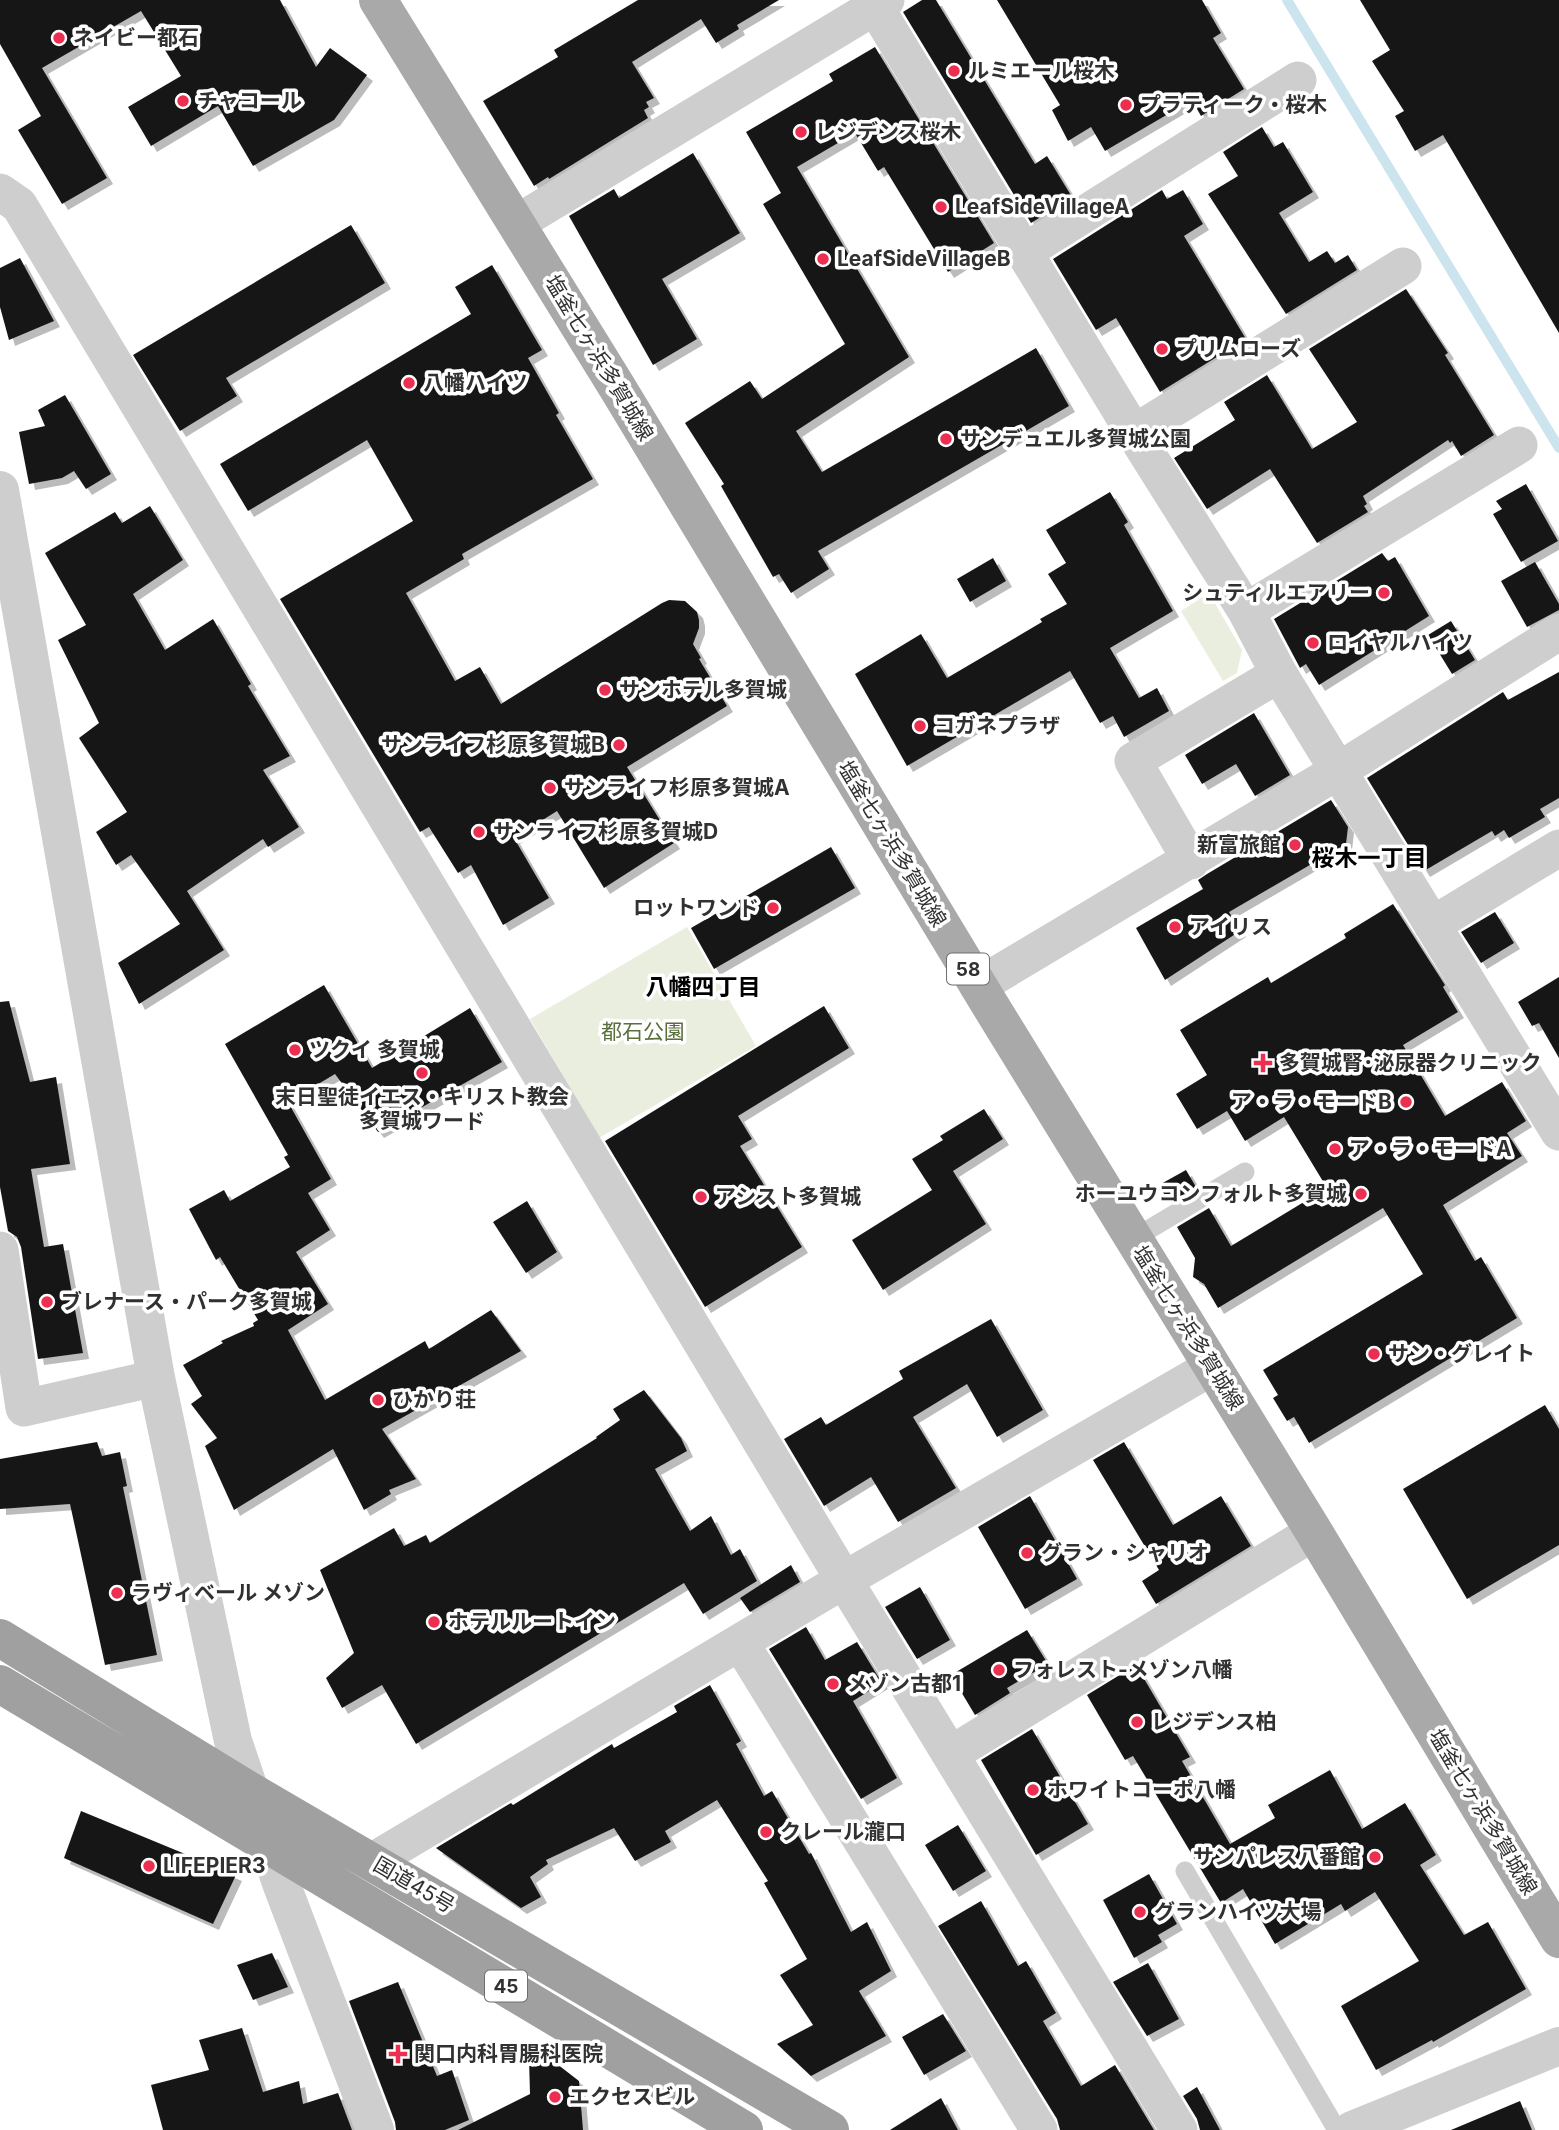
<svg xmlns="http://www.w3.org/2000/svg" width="1559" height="2130" font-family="Inter,'Noto Sans JP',sans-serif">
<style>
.green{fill:#e9eedf}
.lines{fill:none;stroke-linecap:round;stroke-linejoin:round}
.stream{stroke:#cbe4ee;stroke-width:10}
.building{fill:#181818;filter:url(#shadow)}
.service{stroke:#cecece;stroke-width:19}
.minor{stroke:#cecece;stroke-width:37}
.tertiary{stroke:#cecece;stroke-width:38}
.primary{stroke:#a9a9a9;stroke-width:38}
.trunk{stroke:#a0a0a0;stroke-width:38}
.poi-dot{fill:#ec2f51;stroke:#fff;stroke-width:2.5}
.labels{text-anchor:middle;stroke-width:7;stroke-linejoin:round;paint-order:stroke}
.shield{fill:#fff;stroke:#6f6f6f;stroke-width:2}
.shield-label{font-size:19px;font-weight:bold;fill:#313131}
.poi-label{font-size:21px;font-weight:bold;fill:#313131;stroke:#fff;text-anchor:start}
.street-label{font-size:21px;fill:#313131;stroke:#fff}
.park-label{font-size:21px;fill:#596f3c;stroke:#fff}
.neighbourhood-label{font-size:23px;font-weight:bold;fill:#000;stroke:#fff}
</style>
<defs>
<filter id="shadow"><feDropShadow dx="6" dy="6" stdDeviation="0" flood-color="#0004"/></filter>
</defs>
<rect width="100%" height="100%" fill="#fff"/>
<path class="green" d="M1209,593L1242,650L1237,673L1223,681L1181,611Z
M687,927L756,1046L599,1138L530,1019Z"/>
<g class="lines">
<path class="stream" d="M1287,0L1559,448"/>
</g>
<path class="building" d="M0,0H280L316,67L330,48L367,75L334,120L253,166L218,106L151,146L128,107L181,76L141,11L42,68L107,178L62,204L18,130L41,116L0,44Z
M638,0H779L737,25L739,29L716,43L701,19L632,62L654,98L646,102L649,107L644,110L648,118L549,179L548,177L534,186L483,101L558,57L554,50Z
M922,0H936L1035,164L1047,156L1072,197L1031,223L903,12Z
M997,0H1202L1221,33L1213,38L1244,89L1201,116L1192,100L1105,151L1091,127L1068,141L1052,110L1060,105Z
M1360,0H1559V333L1443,135L1415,151L1395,116L1404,111L1372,61L1390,50Z
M875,47L994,243L948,272L884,167L878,171L855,133L797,167L909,357L796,431L822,472L1036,348L1069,406L818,551L829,569L791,593L779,574L773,577L721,486L724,484L685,423L750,381L762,399L845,344L763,204L781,193L746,132L833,81L829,74Z
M1262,127L1274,147L1283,142L1313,192L1279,213L1309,262L1327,251L1335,263L1348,255L1357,270L1286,314L1208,194L1238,176L1223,152Z
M693,153L740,233L662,279L697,339L653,365L569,216L614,189L619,198Z
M1162,190L1167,199L1183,190L1203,224L1184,236L1246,339L1160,392L1116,318L1096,330L1053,259Z
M351,225L385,283L226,378L237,396L180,431L133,355Z
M20,258L54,321L9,340L0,307V268Z
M492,265L542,350L528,358L559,413L556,415L593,479L462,554L464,559L406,593L455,681L480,667L501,704L662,603L669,600L685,601L697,612L699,620V628L693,644L701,658L699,659L727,706L627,767L674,843L604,888L557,811L514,838L549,898L503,925L471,865L458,873L429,827L420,832L280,599L413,521L367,440L248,511L220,464L471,314L455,287Z
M1406,289L1448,353L1445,355L1494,435L1461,456L1452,441L1450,443L1448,440L1363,496L1367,504L1364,506L1368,512L1317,543L1270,469L1207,509L1174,458L1235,420L1224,402L1267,375L1312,449L1357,422L1309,349Z
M65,395L111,474L86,489L74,471L62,478L29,484L19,432L45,426L38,410Z
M1526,484L1558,541L1521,562L1493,514L1502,509L1496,501Z
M1110,492L1128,522L1124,525L1173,611L1110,648L1139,698L1157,688L1169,711L1124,737L1113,716L1100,723L1070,671L907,766L855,674L921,634L947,678L1042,622L1040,619L1067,604L1048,574L1066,563L1046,530Z
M150,506L183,560L133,594L165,650L213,619L251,684L248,686L290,756L263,770L299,827L268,847L263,839L187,891L224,950L139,1004L118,963L180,924L131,855L116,865L96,832L127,812L79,738L99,723L58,640L86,625L45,553L115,512L122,523Z
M1382,553L1388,561L1395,557L1429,616L1319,685L1306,664L1300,668L1274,619Z
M993,558L1006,581L970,602L957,579Z
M1535,562L1559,604V610L1527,627L1501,581Z
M1451,621L1475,660L1452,674L1428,635Z
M1559,672V798L1540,809L1545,817L1509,838L1504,830L1495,836L1492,831L1424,871L1367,778L1503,692L1508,700Z
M1254,713L1290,775L1255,796L1236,764L1202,784L1185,755Z
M1331,800L1348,827L1346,844L1229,912L1240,931L1165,980L1136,928L1203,889L1198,880L1207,874Z
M831,847L855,888L714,969L691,928Z
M1393,904L1445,985L1443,987L1458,1012L1403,1045L1445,1116L1502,1082L1526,1121L1507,1133L1522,1156L1443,1205L1475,1261L1481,1257L1517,1318L1309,1443L1294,1417L1287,1421L1273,1398L1278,1395L1263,1370L1423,1274L1383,1208L1218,1308L1204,1284L1193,1277L1195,1258L1177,1227L1209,1208L1231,1246L1327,1188L1284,1117L1245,1141L1227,1111L1197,1129L1176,1094L1207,1075L1180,1030L1268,977L1271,983L1346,938L1344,934Z
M1495,912L1514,943L1481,963L1461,932Z
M1559,977V1058L1539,1023L1532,1026L1518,1002Z
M324,985L372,1068L470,1008L502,1062L378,1132L335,1074L288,1102L331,1179L308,1193L330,1230L296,1252L328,1304L288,1330L325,1400L425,1341L429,1349L491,1310L521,1351L382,1429L416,1479L389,1490L391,1494L364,1510L333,1449L234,1510L205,1446L217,1438L191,1404L202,1396L183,1365L223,1343L221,1341L254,1326L253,1323L258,1320L220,1257L216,1260L189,1209L224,1190L230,1201L290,1167L284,1157L288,1155L225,1044Z
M9,1001L30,1082L56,1077L70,1164L31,1169L44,1247L63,1244L83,1353L38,1359L21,1247L17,1237L8,1231L0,1187V1002Z
M824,1006L849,1048L738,1116L752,1139L740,1146L802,1247L705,1307L605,1141Z
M984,1109L1003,1139L953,1171L986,1224L883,1290L852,1240L932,1190L912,1159L943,1140L940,1136Z
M1186,1170L1196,1187L1169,1203L1159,1185Z
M527,1201L557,1252L526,1273L493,1222Z
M991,1319L1043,1410L997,1437L967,1384L913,1417L956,1488L898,1522L871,1477L824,1506L784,1439L821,1417L826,1425L903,1379L899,1371Z
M644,1390L681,1438L687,1451L655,1469L690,1531L711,1516L731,1555L740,1549L757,1581L703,1614L684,1583L416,1744L382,1685L342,1708L326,1678L354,1653L320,1570L394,1528L404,1546L426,1535L430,1543L597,1438L596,1437L620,1420L613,1409Z
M1545,1405L1559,1429V1545L1467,1599L1403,1489Z
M97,1442L102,1456L120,1452L127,1486L123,1487L157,1655L105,1665L70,1504L0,1509V1459Z
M1124,1442L1173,1525L1221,1496L1251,1546L1156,1604L1142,1581L1159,1570L1093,1460Z
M1030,1496L1077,1579L1025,1609L978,1527Z
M791,1565L800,1582L750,1612L740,1598Z
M920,1587L950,1640L917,1659L885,1607Z
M806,1627L825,1660L857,1642L882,1683L853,1701L897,1778L861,1799L769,1649Z
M1027,1630L1048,1664L1007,1688L1010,1693L975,1715L951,1675Z
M1136,1665L1190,1757L1182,1761L1230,1844L1275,1818L1268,1805L1330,1770L1362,1829L1405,1803L1436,1855L1420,1865L1464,1935L1488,1922L1526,1989L1433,2042L1432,2040L1376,2070L1341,2006L1419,1961L1375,1892L1345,1911L1341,1904L1275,1944L1243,1889L1221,1903L1133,1756L1125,1760L1087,1695Z
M710,1685L741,1741L736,1744L764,1796L772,1791L809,1854L811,1853L851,1932L867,1922L891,1971L859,1991L886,2036L811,2076L777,2044L813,2025L780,1975L807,1959L764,1883L768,1881L717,1800L665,1831L671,1842L635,1861L614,1828L546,1860L548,1864L530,1877L541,1897L521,1908L436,1848L511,1803L513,1805L612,1744L614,1748L677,1712L674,1706Z
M1032,1729L1088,1824L1036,1855L981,1760Z
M81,1811L236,1875L213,1924L64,1858Z
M958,1825L986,1871L953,1891L925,1845Z
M1149,1874L1177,1924L1158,1935L1162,1942L1134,1958L1103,1900Z
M981,1901L1018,1966L1026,1961L1056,2013L1043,2021L1081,2086L1115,2065L1154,2130H1060L1057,2119L938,1926Z
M272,1953L288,1987L253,2000L237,1965Z
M1148,1963L1179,2019L1147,2036L1113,1982Z
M398,1982L437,2076L452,2070L469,2120L445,2130H396L395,2122L349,2001Z
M943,2014L966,2051L924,2075L902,2037Z
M242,2028L263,2092L299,2081L303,2104L338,2093L352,2130H163L151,2085L209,2070L199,2040Z
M548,2057L579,2081L583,2130H458L530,2094L529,2059Z
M1197,2087L1220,2130H1200L1197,2119L1183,2096Z
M941,2098L958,2130H890Z
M1520,2101L1532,2130H1451Z"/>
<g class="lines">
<path class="service" d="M1133,1239L1245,1172
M1185,1871L1337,2130"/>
<path class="minor" d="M871,0L1134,433L1246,611L1279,674L1559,1132
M0,192L19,205L844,1580L1179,2130
M517,223L886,0
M1024,252L1298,80
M1134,433L1403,266
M1246,611L1519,445
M1191,861L1133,761L1279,674
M1432,925L1559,848
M978,986L1338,771L1559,632
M0,1250L24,1408L156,1378
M740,1642L1039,2130
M951,1754L1314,1532
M373,1861L844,1580L1212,1367"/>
<path class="tertiary" d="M0,490L156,1378L233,1741L281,1883L375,2130
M1352,2130L1559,2046"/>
<path class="primary" d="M378,0L617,387L987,1000L1314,1532L1559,1939"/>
<path class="trunk" d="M0,1638L250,1791L830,2130
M0,1684L744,2130"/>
</g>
<g class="poi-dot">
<circle cx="59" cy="38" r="7"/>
<circle cx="954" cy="71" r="7"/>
<circle cx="183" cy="101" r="7"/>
<circle cx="1126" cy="105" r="7"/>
<circle cx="801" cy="132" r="7"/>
<circle cx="941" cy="207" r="7"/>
<circle cx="823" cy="259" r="7"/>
<circle cx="1162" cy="349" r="7"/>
<circle cx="409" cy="383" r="7"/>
<circle cx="946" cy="439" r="7"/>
<circle cx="1384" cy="593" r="7"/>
<circle cx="1313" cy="643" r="7"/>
<circle cx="605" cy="690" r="7"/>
<circle cx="920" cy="726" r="7"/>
<circle cx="619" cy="745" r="7"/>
<circle cx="550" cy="788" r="7"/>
<circle cx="479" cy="832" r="7"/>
<circle cx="1295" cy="845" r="7"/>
<circle cx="773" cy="908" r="7"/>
<circle cx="1175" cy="927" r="7"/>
<circle cx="295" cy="1050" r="7"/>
<path d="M1259.5 1052.5h7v7h7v7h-7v7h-7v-7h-7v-7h7z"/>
<circle cx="422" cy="1073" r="7"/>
<circle cx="1406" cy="1102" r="7"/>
<circle cx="1335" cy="1149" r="7"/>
<circle cx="1361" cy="1194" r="7"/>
<circle cx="701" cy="1197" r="7"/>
<circle cx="47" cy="1302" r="7"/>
<circle cx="1374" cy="1354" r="7"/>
<circle cx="378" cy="1400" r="7"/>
<circle cx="1027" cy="1553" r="7"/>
<circle cx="117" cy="1593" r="7"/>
<circle cx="434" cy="1622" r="7"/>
<circle cx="999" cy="1670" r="7"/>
<circle cx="833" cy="1684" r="7"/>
<circle cx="1137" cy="1722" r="7"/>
<circle cx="1033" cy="1790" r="7"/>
<circle cx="766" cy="1832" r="7"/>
<circle cx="1375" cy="1857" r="7"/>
<circle cx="149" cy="1866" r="7"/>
<circle cx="1140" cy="1912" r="7"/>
<path d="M394.5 2043.5h7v7h7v7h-7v7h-7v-7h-7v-7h7z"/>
<circle cx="555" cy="2097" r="7"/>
</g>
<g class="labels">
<g class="shield">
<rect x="947" y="953.5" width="42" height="31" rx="5"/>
<rect x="485" y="1970.5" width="42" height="31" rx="5"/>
</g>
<g class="shield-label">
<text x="968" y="976">58</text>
<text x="506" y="1993">45</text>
</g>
<g class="poi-label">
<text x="73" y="45">ネイビー都石</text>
<text x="968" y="78">ルミエール桜木</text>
<text x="197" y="108">チャコール</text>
<text x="1140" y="112">プラティーク・桜木</text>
<text x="815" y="139">レジデンス桜木</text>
<text x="955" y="214">LeafSideVillageA</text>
<text x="837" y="266">LeafSideVillageB</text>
<text x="1176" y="356">プリムローズ</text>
<text x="423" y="390">八幡ハイツ</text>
<text x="960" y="446">サンデュエル多賀城公園</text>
<text x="1370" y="600" text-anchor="end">シュティルエアリー</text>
<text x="1327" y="650">ロイヤルハイツ</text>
<text x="619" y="697">サンホテル多賀城</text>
<text x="934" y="733">コガネプラザ</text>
<text x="605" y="752" text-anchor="end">サンライフ杉原多賀城B</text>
<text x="564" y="795">サンライフ杉原多賀城A</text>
<text x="493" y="839">サンライフ杉原多賀城D</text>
<text x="1281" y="852" text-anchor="end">新富旅館</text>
<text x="759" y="915" text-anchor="end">ロットワンド</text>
<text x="1189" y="934">アイリス</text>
<text x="309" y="1057">ツクイ 多賀城</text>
<text x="1279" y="1070">多賀城腎･泌尿器クリニック</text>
<text x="422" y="1104" text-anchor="middle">末日聖徒イエス・キリスト教会<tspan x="422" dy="24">多賀城ワード</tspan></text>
<text x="1392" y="1109" text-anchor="end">ア・ラ・モードB</text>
<text x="1349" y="1156">ア・ラ・モードA</text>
<text x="1347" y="1201" text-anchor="end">ホーユウコンフォルト多賀城</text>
<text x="715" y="1204">アシスト多賀城</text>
<text x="61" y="1309">ブレナース・パーク多賀城</text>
<text x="1388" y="1361">サン・グレイト</text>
<text x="392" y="1407">ひかり荘</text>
<text x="1041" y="1560">グラン・シャリオ</text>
<text x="131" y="1600">ラヴィベール メゾン</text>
<text x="448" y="1629">ホテルルートイン</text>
<text x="1013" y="1677">フォレスト-メゾン八幡</text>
<text x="847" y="1691">メゾン古都1</text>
<text x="1151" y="1729">レジデンス柏</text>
<text x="1047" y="1797">ホワイトコーポ八幡</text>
<text x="780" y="1839">クレール瀧口</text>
<text x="1361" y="1864" text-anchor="end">サンパレス八番館</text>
<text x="163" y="1873">LIFEPIER3</text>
<text x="1154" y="1919">グランハイツ大場</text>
<text x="414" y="2061">関口内科胃腸科医院</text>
<text x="569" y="2104">エクセスビル</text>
</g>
<g class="street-label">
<text transform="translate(599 358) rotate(59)" y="7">塩釜七ヶ浜多賀城線</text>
<text transform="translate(892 844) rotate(59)" y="7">塩釜七ヶ浜多賀城線</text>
<text transform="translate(1188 1328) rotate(58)" y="7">塩釜七ヶ浜多賀城線</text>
<text transform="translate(1483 1812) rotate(59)" y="7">塩釜七ヶ浜多賀城線</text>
<text transform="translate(414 1885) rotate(30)" y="7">国道45号</text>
</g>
<g class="park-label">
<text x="643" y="1039">都石公園</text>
</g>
<g class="neighbourhood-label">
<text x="1369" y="866">桜木一丁目</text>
<text x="703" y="995">八幡四丁目</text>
</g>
</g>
</svg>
